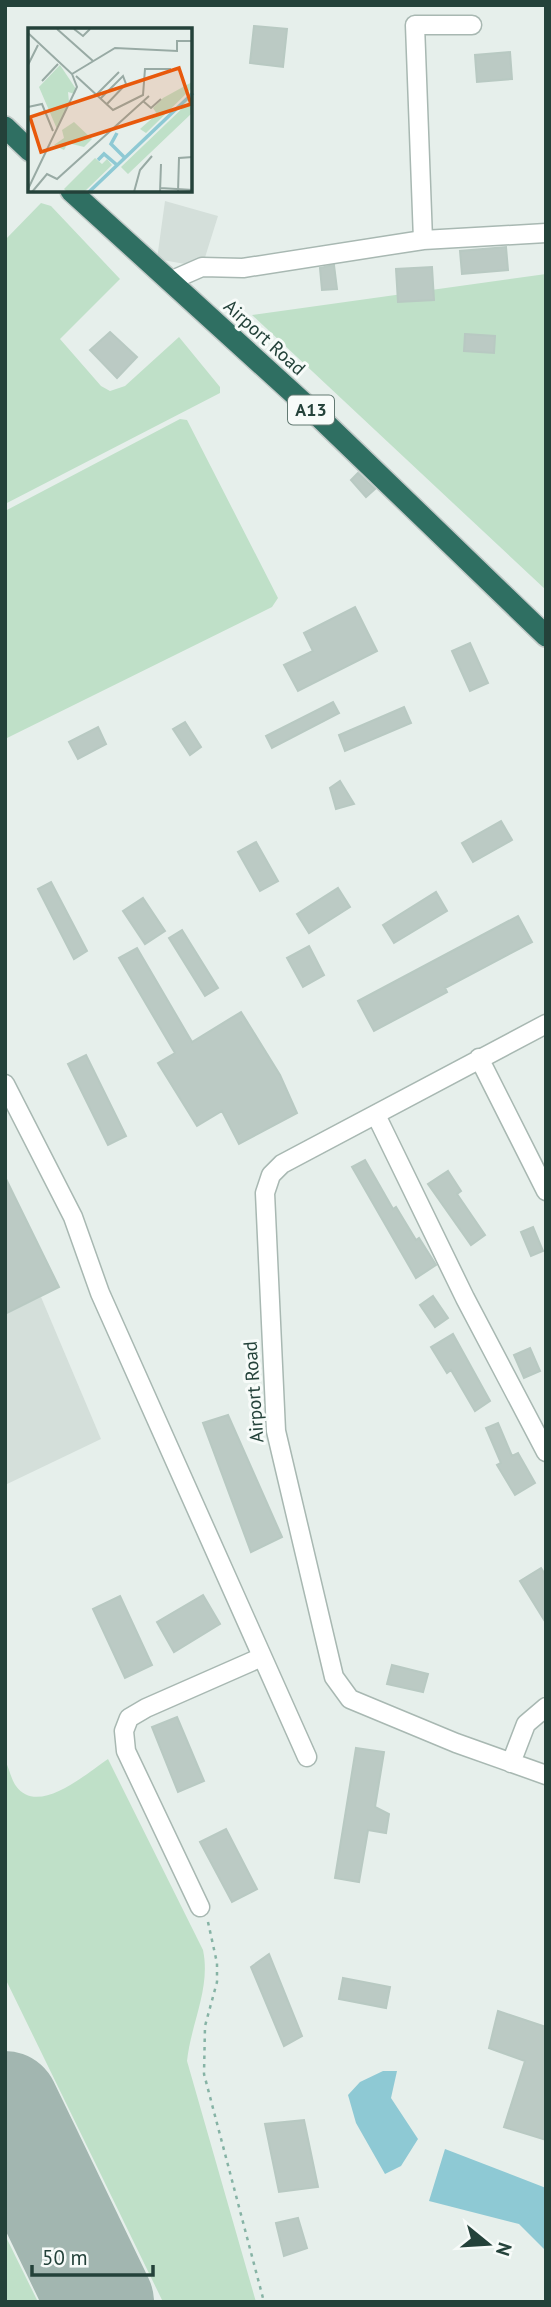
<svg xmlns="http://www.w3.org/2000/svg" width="551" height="2307" font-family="'PT Sans',sans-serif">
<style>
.built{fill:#d4dfda}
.green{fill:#bfe0c8}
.water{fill:#8ec9d4}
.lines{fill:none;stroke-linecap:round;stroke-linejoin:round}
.runway{stroke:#a2b6b0;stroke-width:108}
.building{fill:#bbcac4;stroke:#b8c9c2;stroke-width:2}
.minor-casing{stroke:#a8b8b2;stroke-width:21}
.highway-casing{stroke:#c2cac8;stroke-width:24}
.path{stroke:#86b3a5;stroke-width:2.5;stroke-dasharray:3.5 5;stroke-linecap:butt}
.minor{stroke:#fff;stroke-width:18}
.highway{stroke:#2f6f62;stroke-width:21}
.labels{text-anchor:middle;stroke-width:6;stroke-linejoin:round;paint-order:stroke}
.shield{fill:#f7fbf9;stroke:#637a73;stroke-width:2}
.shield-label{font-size:18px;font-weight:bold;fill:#24423a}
.street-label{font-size:19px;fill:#24423a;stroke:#f7fbf9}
.inset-river{fill:none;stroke:#8ec9d4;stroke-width:3.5}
.inset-road{fill:none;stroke:#98aaa4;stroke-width:2}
.view{fill:#e8590c;fill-opacity:0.15;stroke:#e8590c;stroke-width:3.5}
.inset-edge{fill:none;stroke:#24423a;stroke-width:3.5}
</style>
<rect width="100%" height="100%" fill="#e6efeb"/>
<path class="built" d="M165,201L218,216L202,267L157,259Z
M41,1297L101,1439L5,1485V1314Z"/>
<path class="green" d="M41,203L51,206L120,279L60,339L101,386L110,391L125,386L179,337L220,387V393L5,504V240Z
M546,274V590L252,315Z
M180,419L187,420L278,598L272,607L5,739V511Z
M108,1759L203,1950C211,1988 191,2023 187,2061L256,2302H163L5,1978V1760C9,1768 11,1779 16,1786C38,1817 87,1773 108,1759Z
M5,2235L38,2302H5Z"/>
<path class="water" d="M383,2071H397L391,2098L418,2139L401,2166L385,2174L356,2123L348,2095L360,2082Z
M445,2149L546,2188V2251L519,2224L429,2201Z"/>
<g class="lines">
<path class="runway" d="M5,2105L100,2302"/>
</g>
<path class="building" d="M254,26L287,29L283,67L250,63Z
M510,52L512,79L477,82L475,55Z
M506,247L508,270L462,274L460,251Z
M334,265L337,289L322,290L320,268Z
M432,267L434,300L398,302L396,269Z
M110,332L137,357L117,378L90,350Z
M465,334L495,336L494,353L464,351Z
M358,473L375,489L366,497L351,480Z
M355,607L377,651L298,691L284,665L313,651L304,633Z
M470,643L488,683L470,691L452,651Z
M333,702L339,713L272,748L266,736Z
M404,707L411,723L345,751L339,735Z
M185,722L201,747L190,755L173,729Z
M98,727L106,744L78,759L69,742Z
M340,781L354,804L336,809L330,788Z
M501,821L512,840L473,862L462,843Z
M256,842L278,881L260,891L238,852Z
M51,882L87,951L74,959L38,889Z
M338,888L350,907L309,933L297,914Z
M436,892L447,911L394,943L383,925Z
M143,898L165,931L145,944L123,911Z
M518,916L532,942L445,988L447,992L374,1031L358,1001Z
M182,930L218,988L205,996L169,938Z
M309,946L324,975L303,987L287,958Z
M137,948L192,1042L241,1012L280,1075L297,1113L239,1144L222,1111L197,1126L158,1063L175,1053L119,958Z
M86,1055L126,1136L108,1145L68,1064Z
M365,1160L393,1209L396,1207L416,1240L419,1238L436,1265L416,1278L352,1167Z
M448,1171L461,1191L457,1194L485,1235L471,1245L428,1184Z
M5,1177L59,1287L5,1314Z
M533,1227L543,1251L531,1256L521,1232Z
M433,1296L448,1318L435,1327L420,1305Z
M453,1334L490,1401L475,1411L451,1370L447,1373L431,1347Z
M530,1348L540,1371L524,1378L514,1355Z
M228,1415L282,1537L251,1552L203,1423Z
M498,1423L512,1456L518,1453L535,1483L515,1495L497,1465L501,1463L486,1428Z
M541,1568L546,1576V1623L520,1581Z
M203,1595L220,1624L174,1652L157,1622Z
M120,1596L152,1665L125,1678L93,1609Z
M392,1665L428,1674L423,1692L387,1684Z
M177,1717L204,1781L178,1792L152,1727Z
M356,1748L384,1752L375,1807L389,1814L386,1833L368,1830L359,1882L335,1878Z
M226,1829L257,1889L232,1902L200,1842Z
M269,1954L302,2036L284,2046L251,1967Z
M343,1978L390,1987L386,2008L339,1999Z
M498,2011L546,2027V2140L504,2127L525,2061L489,2048Z
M304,2120L318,2187L279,2192L265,2124Z
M298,2218L307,2248L284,2256L276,2223Z"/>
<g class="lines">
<defs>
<path id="minor" d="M423,240L415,25H472
M170,281L202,267L243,268L423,240L546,233
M546,1024L282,1164L271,1175L265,1193L276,1431L334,1677L350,1699L456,1743L546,1775
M479,1058L546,1191
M5,1084L73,1217L100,1293L307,1757
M376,1115L465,1298L546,1452
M511,1763L526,1724L546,1707
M200,1907L126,1751L124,1731L129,1718L146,1708L262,1657"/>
<path id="highway" d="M5,127L30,151
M71,191L317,415L546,636"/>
</defs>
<use href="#minor" class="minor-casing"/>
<use href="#highway" class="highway-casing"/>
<path class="path" d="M208,1922L217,1963V1982L205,2026L204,2074L264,2302"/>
<use href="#minor" class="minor"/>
<use href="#highway" class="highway"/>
</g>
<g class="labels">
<rect class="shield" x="288" y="395.5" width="46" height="29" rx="5"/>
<g class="shield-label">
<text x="311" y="416">A13</text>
</g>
<g class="street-label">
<text transform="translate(265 337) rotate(42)" y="7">Airport Road</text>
<text transform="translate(253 1392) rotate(-94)" y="7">Airport Road</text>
</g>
</g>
<g transform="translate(28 28)">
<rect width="164" height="164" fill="#e6efeb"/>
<path d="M32,37L48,61L47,66L40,64L41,74L29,101L11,59ZM164,54V60L118,105L112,101L129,86L125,80L135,70ZM164,71V85L100,146L93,139ZM46,94L64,111L56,119L40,115L36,122L26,117L36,110L34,102ZM67,130L74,136L79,131L84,137L56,164H39L36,161Z" fill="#bfe0c8"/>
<path class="inset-river" d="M89,105L83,116L97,130M70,132L76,126L89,137M61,164L165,65"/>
<path class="inset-road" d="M29,1L65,33M46,1L55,8L62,1M0,5L44,46L49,59L0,161M0,37L10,17M44,46L87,20L149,23V13H165M48,48L85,82L115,67L117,41H143M14,53L30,36M68,67L91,44M72,71L95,48L98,56L78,77M115,73L123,80L133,71M0,79L14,76L25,103M132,160L165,162M4,164L19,146L29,151L121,68M106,164L112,142L124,128M132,164L133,136M150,164L151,130L165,129"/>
<path class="view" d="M151,40L163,76L13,124L2,89Z"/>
<rect width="164" height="164" class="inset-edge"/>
</g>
<rect width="551" height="2307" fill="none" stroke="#24423a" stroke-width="14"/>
<g transform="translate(488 2244) rotate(108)" stroke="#f7fbf9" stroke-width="5" paint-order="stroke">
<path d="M0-5L12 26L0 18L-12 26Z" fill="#24423a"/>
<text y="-10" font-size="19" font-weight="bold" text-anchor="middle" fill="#24423a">N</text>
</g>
<path d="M32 2265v10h121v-10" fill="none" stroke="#24423a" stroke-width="3.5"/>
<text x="42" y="2265" font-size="21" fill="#24423a" stroke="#f7fbf9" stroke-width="5" paint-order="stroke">50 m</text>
</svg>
